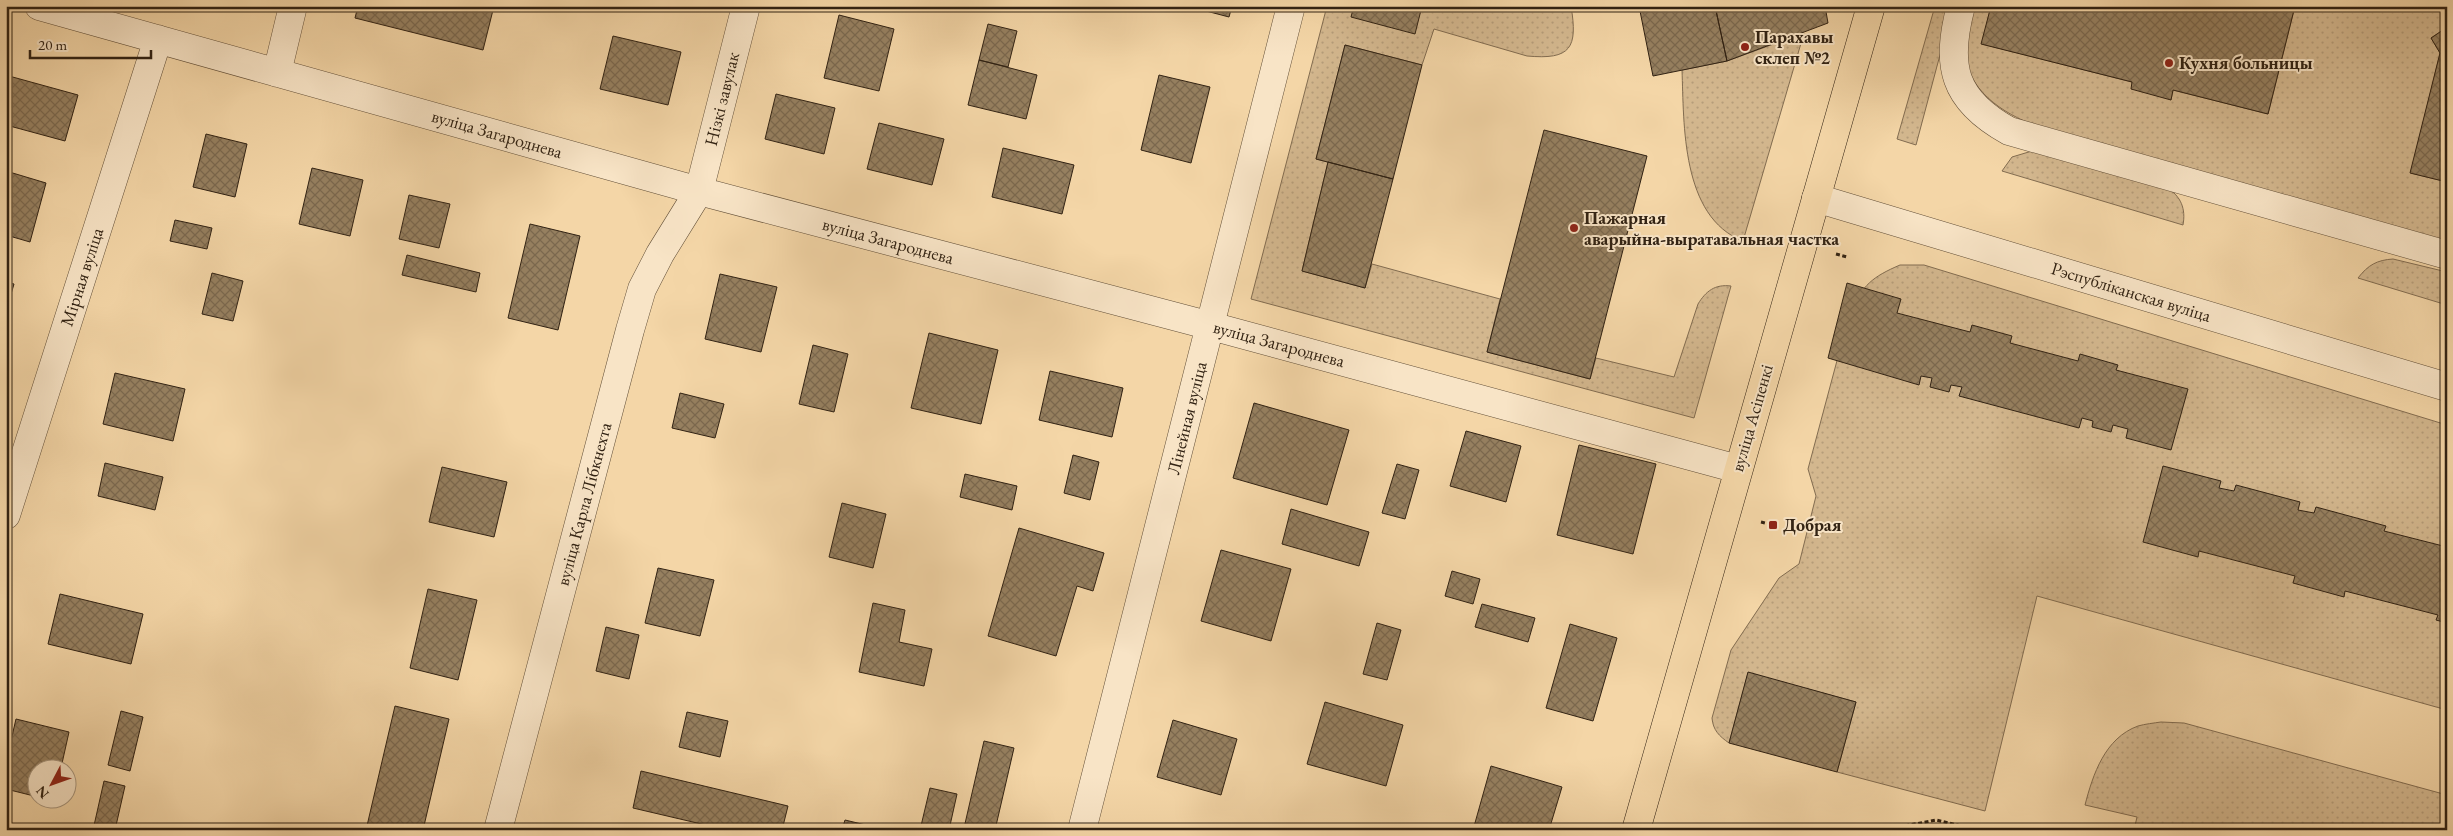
<svg xmlns="http://www.w3.org/2000/svg" width="2453" height="836" font-family="'EB Garamond',serif">
<style>
.grass{fill:url(#grass-dots);stroke:#826c50}
.building{fill:url(#building-cross-hatch);stroke:#312213}
.lines{fill:none;stroke-linecap:round;stroke-linejoin:round}
.minor-casing{stroke:#624f38;stroke-width:29}
.major-casing{stroke:#312213;stroke-width:29}
.path{stroke:#312213;stroke-width:3;stroke-dasharray:4 2.5;stroke-linecap:butt}
.minor{stroke:#f8e4c6;stroke-width:28}
.major{stroke:#f4d6a7;stroke-width:28}
.poi-dot{fill:#8f2418;stroke:#f8e4c6;stroke-width:2}
.labels{text-anchor:middle;stroke-width:4;stroke-linejoin:round;paint-order:stroke}
.poi-label{font-size:18px;font-weight:bold;fill:#312213;stroke:#f8e4c6;text-anchor:start}
.street-label{font-size:18px;fill:#312213;stroke:#f8e4c6}
</style>
<defs>
<pattern id="grass-dots" width="8" height="8" patternUnits="userSpaceOnUse" patternTransform="scale(1.25)"><rect width="8" height="8" fill="#d3b78e"/><path d="M2 2h.1M6 6h.1" fill="none" stroke="#b69d7a" stroke-width="1.8" stroke-linecap="round"/></pattern>
<pattern id="building-cross-hatch" width="8" height="8" patternUnits="userSpaceOnUse" patternTransform="scale(1.25)"><rect width="8" height="8" fill="#968060"/><path d="M0 0l8 8M0 8l8-8" fill="none" stroke="#7b684e"/></pattern>
</defs>
<rect width="100%" height="100%" fill="#f4d6a7"/>
<filter id="stains"><feTurbulence type="fractalNoise" baseFrequency=".004" numOctaves="4"/><feColorMatrix values="0 0 0 0 .2 0 0 0 0 .09 0 0 0 0 .02 0 0 0 .5 -.17"/></filter>
<radialGradient id="worn" r=".72"><stop offset=".6" stop-color="#630" stop-opacity="0"/><stop offset="1" stop-color="#630" stop-opacity=".3"/></radialGradient>
<path class="grass" d="M1327,6H1571C1578,48 1571,60 1527,56L1434,29L1422,65L1345,45L1316,159L1328,162L1302,271L1365,288L1372,264L1500,299L1487,352L1590,379L1596,358L1674,377L1698,304C1706,291 1715,284 1731,286L1694,418L1251,299Z
M1935,6H1953L1916,145L1897,139Z
M1974,6H1991L1982,44L2132,82L2171,100L2173,90L2268,114L2295,6H2447L2446,28L2431,38L2440,53L2411,173L2447,182V243L2031,124C1995,109 1961,84 1965,40C1966,29 1971,17 1974,6Z
M1804,33L1743,241C1681,217 1684,124 1682,70L1727,61Z
M2032,151L2167,188C2181,196 2186,209 2183,225L2002,171L2012,157Z
M2393,259L2447,272V305L2358,278C2368,265 2377,260 2393,259Z
M1900,265H1924L2447,425V710L2037,596L1985,811L1837,772L1856,702L1748,673L1729,743C1719,736 1713,730 1712,718L1731,650L1779,578L1799,564L1816,496L1808,469L1850,312C1863,285 1872,277 1900,265Z
M2161,722L2184,723L2447,795V830H2134L2137,817L2085,805C2093,774 2105,738 2138,726C2145,724 2154,723 2161,722Z"/>
<path class="building" d="M358,6H494L483,50L355,18Z
M1187,6H1232L1229,17Z
M1354,6H1422L1415,34L1351,17Z
M1639,6H1715L1727,61L1653,76Z
M1715,6H1825L1828,23L1727,61Z
M1991,6H2105L2115,9V6H2295L2268,114L2173,90L2171,100L2131,89L2132,82L1981,44Z
M839,15L894,29L879,91L824,78Z
M988,24L1017,31L1008,67L979,60Z
M2447,24V182L2410,173L2440,53L2431,38L2446,28Z
M613,36L681,52L668,105L600,89Z
M1345,45L1422,65L1393,179L1316,159Z
M979,60L1037,75L1026,119L968,105Z
M1159,75L1210,87L1191,163L1141,150Z
M9,76L78,95L65,141L6,125V85Z
M776,94L835,108L824,154L765,139Z
M879,123L944,139L932,185L867,169Z
M1544,130L1647,156L1590,379L1487,352Z
M206,134L247,144L235,197L193,187Z
M1003,148L1074,165L1062,214L992,197Z
M1328,162L1393,179L1365,288L1302,271Z
M312,168L363,180L350,236L299,224Z
M6,171L46,183L30,242L6,235Z
M409,195L450,204L439,248L399,239Z
M175,220L212,228L207,249L170,241Z
M530,224L580,236L558,330L508,318Z
M407,255L480,273L476,292L402,275Z
M212,273L243,281L233,321L202,314Z
M720,274L777,287L761,352L705,339Z
M6,282L14,284L6,311Z
M1847,283L1901,299L1897,313L1970,332L1972,325L2012,336L2010,343L2078,361L2080,354L2118,365L2116,370L2188,389L2171,450L2126,438L2128,429L2113,425L2111,432L2092,427L2093,421L2082,418L2079,428L1959,396L1962,387L1951,385L1949,392L1930,387L1932,378L1921,376L1919,385L1828,358Z
M929,333L998,350L981,424L911,408Z
M813,345L848,354L834,412L799,404Z
M1050,371L1123,388L1112,437L1039,420Z
M115,373L185,389L173,441L103,424Z
M680,393L724,404L715,438L672,428Z
M1254,403L1349,430L1327,505L1233,478Z
M1466,431L1521,446L1506,502L1450,486Z
M1579,445L1656,464L1633,554L1557,535Z
M1073,455L1099,462L1090,500L1064,493Z
M105,463L163,477L155,510L98,496Z
M1397,464L1419,470L1405,519L1382,513Z
M2163,466L2221,481L2219,488L2234,491L2236,485L2300,502L2298,510L2314,513L2316,507L2386,526L2384,531L2447,547V623L2436,620L2438,615L2345,591L2344,597L2293,583L2295,576L2199,551L2198,557L2143,542Z
M442,467L507,482L494,537L429,522Z
M965,474L1017,486L1012,510L960,497Z
M842,503L886,514L873,568L829,557Z
M1291,509L1369,532L1359,566L1282,544Z
M1019,528L1104,553L1093,591L1077,586L1056,656L988,636Z
M1221,550L1291,569L1271,641L1201,621Z
M658,568L714,580L700,636L645,623Z
M1452,571L1480,579L1473,604L1445,596Z
M428,589L477,600L458,680L410,668Z
M60,594L143,614L131,664L48,644Z
M873,603L905,610L899,642L932,649L924,686L859,672Z
M1482,604L1535,618L1528,642L1475,627Z
M1377,623L1401,630L1387,680L1363,674Z
M1570,624L1617,638L1593,721L1546,708Z
M606,627L639,635L629,679L596,671Z
M1748,672L1856,702L1837,772L1729,743Z
M1325,702L1403,725L1386,786L1307,764Z
M395,706L449,719L423,830H366Z
M121,711L143,717L130,771L108,765Z
M687,712L728,721L720,757L679,747Z
M16,719L69,732L61,768H38V797L6,789V762Z
M1173,720L1237,739L1221,795L1157,777Z
M984,741L1014,748L995,830H972L964,828Z
M1491,766L1562,787L1549,830H1473Z
M641,771L788,806L782,830H727L633,808Z
M104,781L125,786L115,830H93Z
M930,788L957,794L949,830H920Z
M845,820L870,826V830H842Z"/>
<g class="lines">
<defs>
<path id="minor" d="M39,6L699,191L1211,326L1738,469
M1961,6C1945,66 1953,100 2009,131L2447,255
M277,73L293,6
M1816,198L2447,387
M6,515L158,39
M498,830L630,330L642,289L660,254L699,191L746,6
M1082,830L1291,6"/>
<path id="major" d="M1636,830L1871,6"/>
</defs>
<use href="#minor" class="minor-casing"/>
<use href="#major" class="major-casing"/>
<path class="path" d="M1836,254L1847,257
M1761,522L1773,525
M1899,827L1936,820L1978,830"/>
<use href="#minor" class="minor"/>
<use href="#major" class="major"/>
</g>
<g class="poi-dot">
<circle cx="1745" cy="47" r="5"/>
<circle cx="2169" cy="63" r="5"/>
<circle cx="1574" cy="228" r="5"/>
<rect x="1768" y="520" width="10" height="10" rx="2.5"/>
</g>
<g class="labels">
<g class="poi-label">
<text x="1755" y="43">Парахавы<tspan x="1755" dy="21">склеп №2</tspan></text>
<text x="2179" y="69">Кухня больницы</text>
<text x="1584" y="224">Пажарная<tspan x="1584" dy="21">аварыйна-выратавальная частка</tspan></text>
<text x="1783" y="531">Добрая</text>
</g>
<g class="street-label">
<text transform="translate(722 99) rotate(-76)" y="6">Нізкі завулак</text>
<text transform="translate(497 134) rotate(16)" y="6">вуліца Загароднева</text>
<text transform="translate(888 241) rotate(15)" y="6">вуліца Загароднева</text>
<text transform="translate(82 277) rotate(-72)" y="6">Мірная вуліца</text>
<text transform="translate(2131 292) rotate(17)" y="6">Рэспубліканская вуліца</text>
<text transform="translate(1279 344) rotate(15)" y="6">вуліца Загароднева</text>
<text transform="translate(1187 418) rotate(-76)" y="6">Лінейная вуліца</text>
<text transform="translate(1752 418) rotate(-74)" y="6">вуліца Асіпенкі</text>
<text transform="translate(584 504) rotate(-75)" y="6">вуліца Карла Лібкнехта</text>
</g>
</g>
<rect width="2453" height="836" fill="none" stroke="#f4d6a7" stroke-width="25"/>
<rect x="8" y="8" width="2438" height="821" fill="none" stroke="#312213" stroke-width="2.5"/>
<rect x="12" y="12" width="2428" height="811" fill="none" stroke="#312213"/>
<g transform="translate(52 784) rotate(229)"><circle r="24" fill="#f8e4c6" stroke="#a8967e"/>
<path d="M0-4L9 19L0 12L-9 19Z" fill="#8f2418"/>
<text y="-8" font-size="14" font-weight="bold" text-anchor="middle" fill="#312213">N</text>
</g>
<path d="M30 50v8h121v-8" fill="none" stroke="#312213" stroke-width="2.5"/>
<text x="38" y="50" font-size="15" fill="#312213" stroke="#f8e4c6" stroke-width="4" paint-order="stroke">20 m</text>
<rect width="100%" height="100%" filter="url(#stains)"/>
<rect width="100%" height="100%" fill="url(#worn)"/>
</svg>
